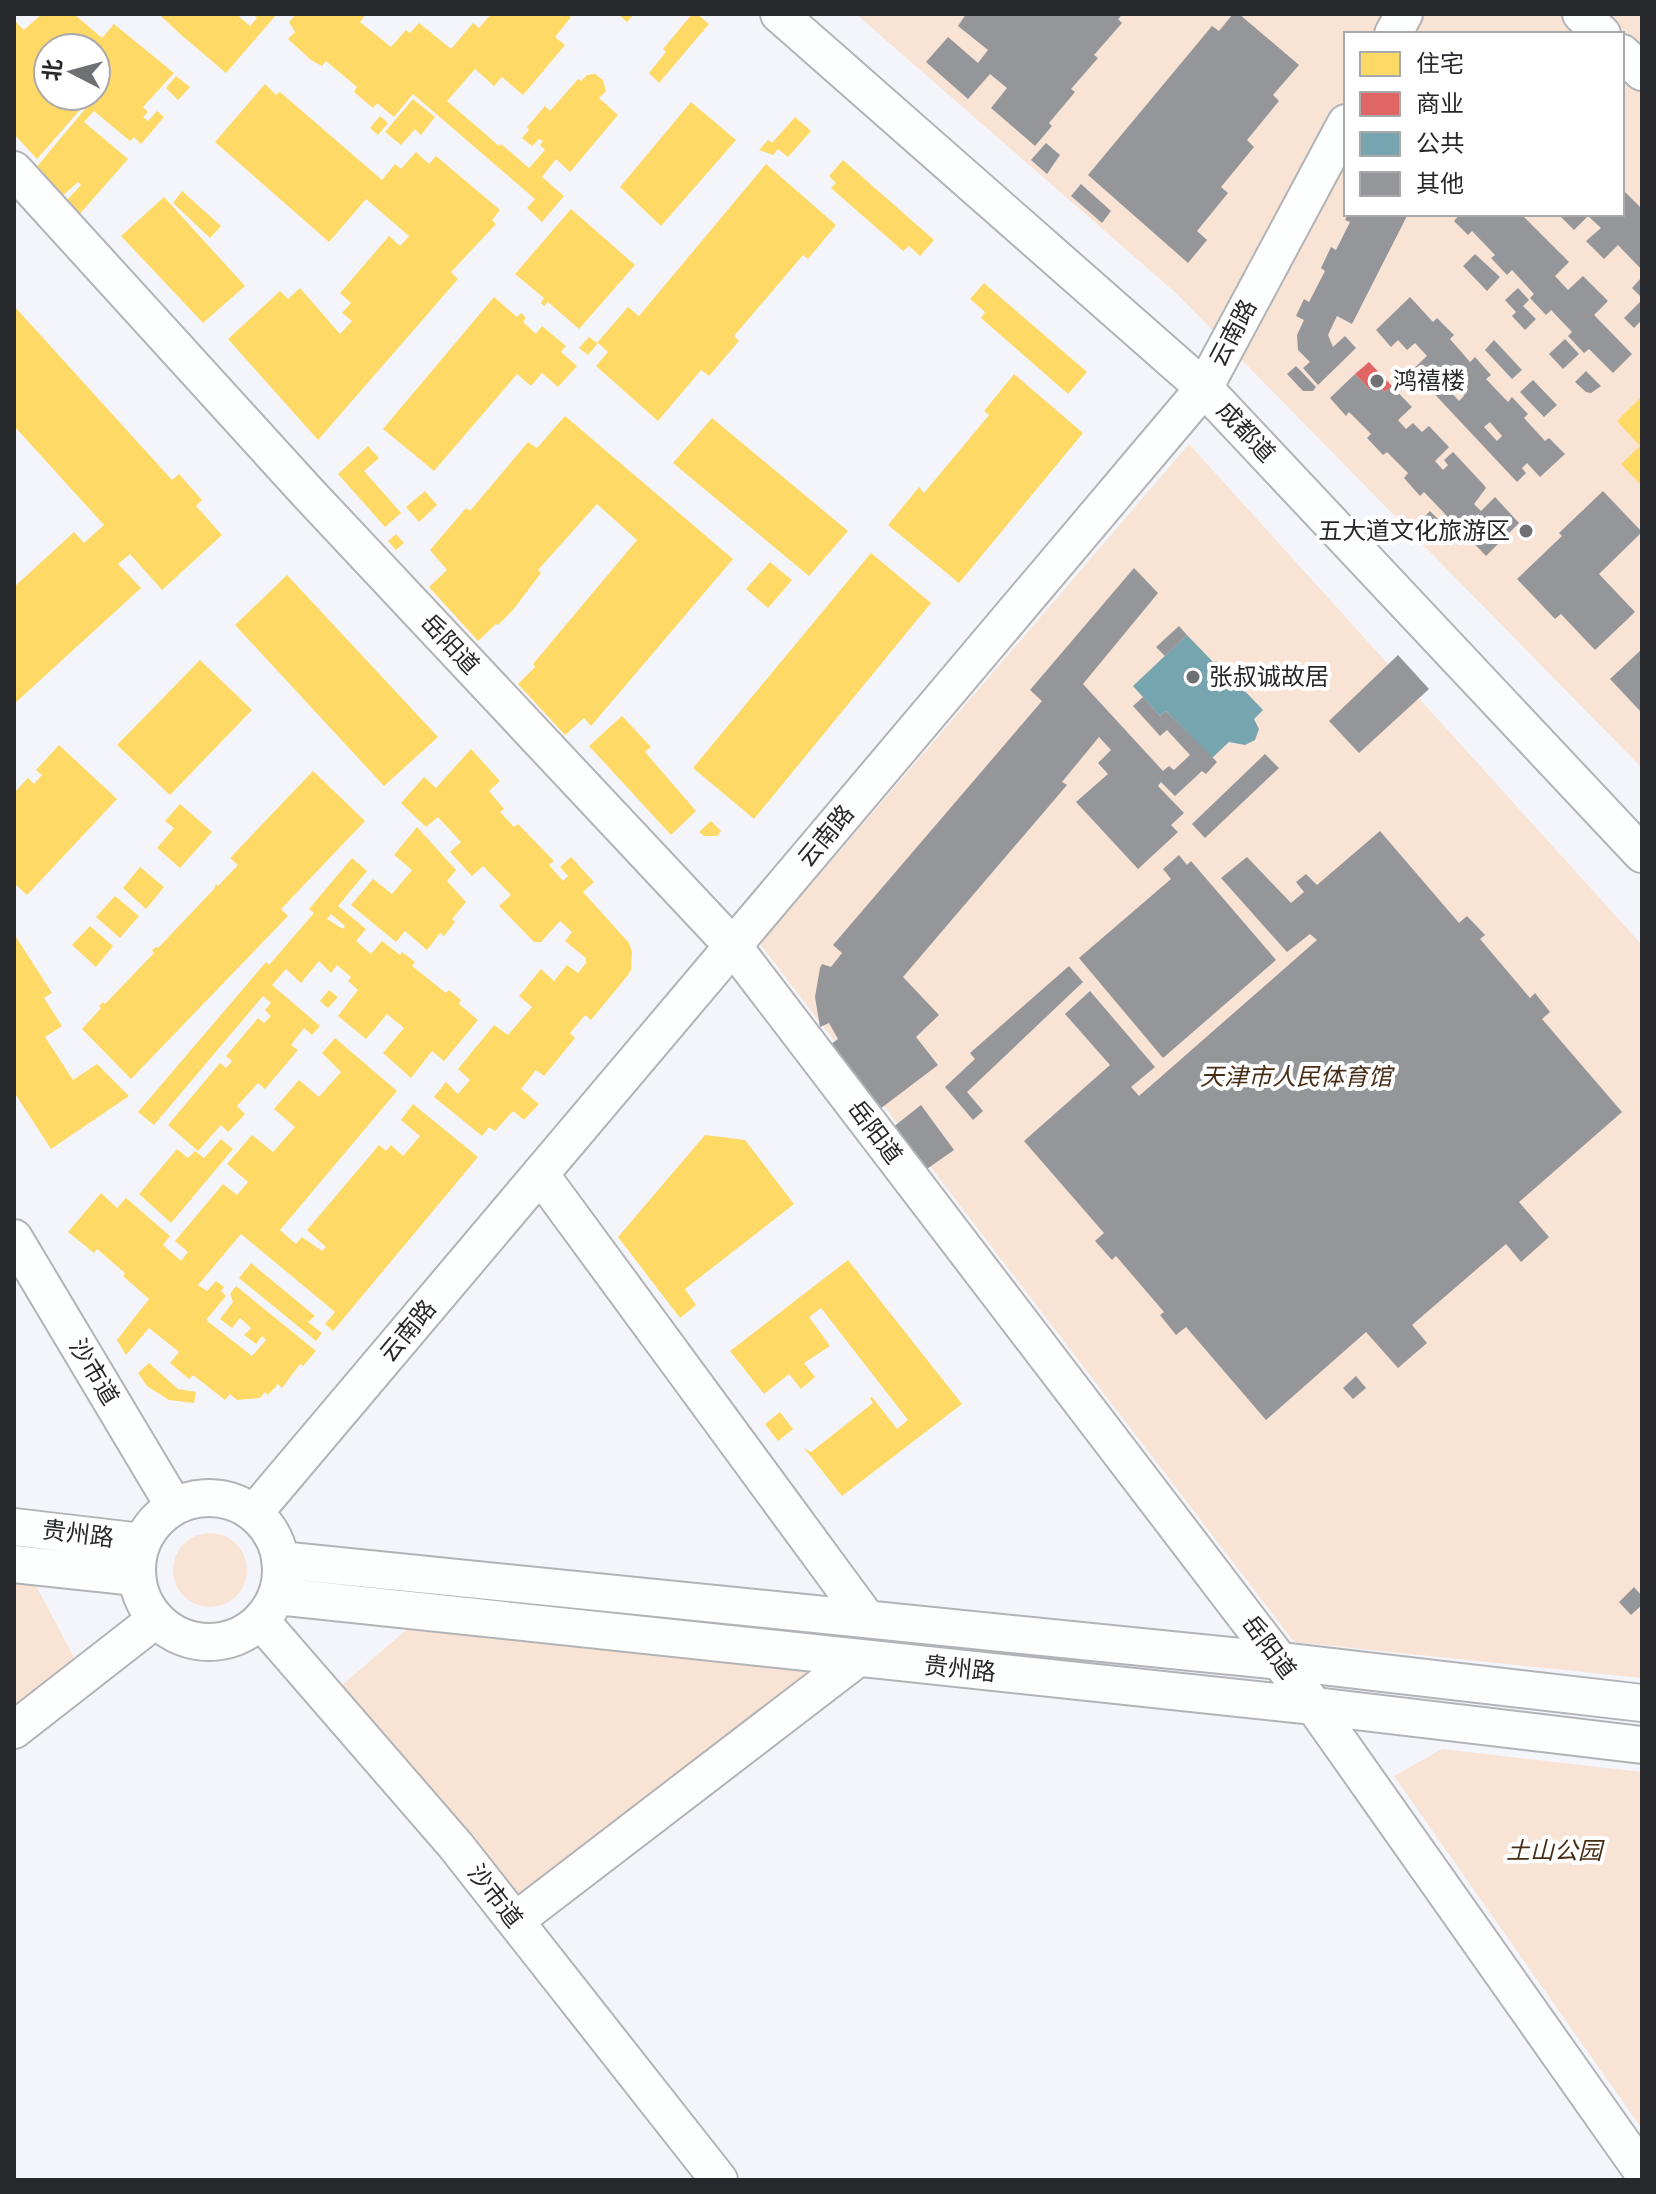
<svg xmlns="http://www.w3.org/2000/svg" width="1656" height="2194" font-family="Lora,'Noto Sans SC',serif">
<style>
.green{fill:#f8e3d5;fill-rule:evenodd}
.homes{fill:#ffd966;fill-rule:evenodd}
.shops{fill:#e06666}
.public{fill:#76a5af}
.building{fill:#95969a;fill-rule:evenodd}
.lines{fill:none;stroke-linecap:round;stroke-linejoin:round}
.minor-casing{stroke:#b2b3b6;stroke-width:40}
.minor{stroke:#fdfefe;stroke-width:36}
.poi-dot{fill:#6f7074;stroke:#fff;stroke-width:3}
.labels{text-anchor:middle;stroke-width:8;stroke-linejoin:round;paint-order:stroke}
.street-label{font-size:24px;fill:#27282c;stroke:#fff}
.poi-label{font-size:24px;fill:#27282c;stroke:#fff;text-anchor:start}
.park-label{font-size:24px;font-style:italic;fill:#482d15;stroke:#fff}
</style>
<rect width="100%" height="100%" fill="#f4f5fa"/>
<path class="green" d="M856,14H1642V768L1177,294ZM1346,34H1622V214H1346Z
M1189,444L1642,945V1678L1294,1642L760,944Z
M173 1570a37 37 0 1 1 74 0a37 37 0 1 1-74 0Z
M14,1576L32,1578L79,1667L14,1714Z
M411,1626L842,1662L519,1906L336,1690Z
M1442,1749L1642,1772V2129L1394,1776Z"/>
<path class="homes" d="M42,14H74L102,38L114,24L174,73L143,107L148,112L143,117L148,121L157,111L164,117L141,144L134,137L130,141L94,111L84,122L128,159L77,217L64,203L81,185L78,182L60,198L34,170L96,96V48H48V96H92L37,159L14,134V20L24,30Z
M162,14H236L250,26L257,18L252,14H277L226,73L179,33L161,16Z
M296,14H366L360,22L391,47L406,30L410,33L419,23L451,49L473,23L479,28L491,14H567L571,17L555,37L565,45L523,95L502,77L494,86L475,69L447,101L499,146L501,144L529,168L545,150L540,145L543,141L539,139L532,146L522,138L529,130L527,127L545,106L550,111L578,79L581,81L587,75L595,74L603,80L606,91L599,98L618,115L570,172L556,159L542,177L564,196L542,222L527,208L535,199L413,94L394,117L377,103L373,108L354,92L357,87L326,61L322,66L311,60L288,39L295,32L289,22Z
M618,14H634L627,22Z
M692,14H697L709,24L659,83L649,73L666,52L663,49Z
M176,76L190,87L178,100L166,88Z
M265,84L276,95L280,92L382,180L395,164L401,169L416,152L429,164L436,156L500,210L492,220L496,224L451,272L458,279L318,440L228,339L280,291L288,299L300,288L340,334L352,321L342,313L351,303L340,293L389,236L400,246L409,236L366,199L329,242L215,142Z
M413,99L435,117L421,135L415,129L401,145L385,132Z
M691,102L736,140L661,226L620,187Z
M380,116L388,123L378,135L370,128Z
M795,117L811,131L788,157L778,149L773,155L759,150L768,140L772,143Z
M843,160L934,240L920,256L909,246L903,251L831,188L836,183L829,176Z
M766,164L836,225L808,259L803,255L734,336L739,341L709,376L701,370L658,421L596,366L608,352L598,343L588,355L579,348L589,337L597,343L628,307L639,316Z
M182,191L221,226L210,238L173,203Z
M164,197L245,286L203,323L121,236Z
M571,209L635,265L579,329L548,302L544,306L541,303L544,298L515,274Z
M984,283L1087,372L1068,394L981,318L985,312L970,299Z
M494,297L517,317L521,313L526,318L523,322L536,334L542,326L566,346L561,352L577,366L558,387L542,373L531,386L517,374L434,471L383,429Z
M14,306L172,480L179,474L202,500L196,506L222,535L162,590L130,554L118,564L141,588L14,704V587L74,532L84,543L104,525L14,426Z
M1014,374L1083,433L959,583L888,525L919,487L924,493L989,415L984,411Z
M1642,396V486L1621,464L1640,446L1617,421Z
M565,416L733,559L591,726L584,718L565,735L518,684L535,667L533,664L637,540L597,504L538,570L541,573L513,610L498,625L496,624L478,641L429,587L447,570L430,550L466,508L470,511L528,442L537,448Z
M712,418L848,531L809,576L673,463Z
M368,446L379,458L364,471L401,513L385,527L338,474Z
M425,491L437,505L419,522L406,507Z
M396,534L404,543L396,550L388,541Z
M871,553L931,603L754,819L693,768Z
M770,562L792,580L768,608L746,589Z
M287,575L438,737L384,786L235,625Z
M200,660L252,710L170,795L117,745Z
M622,716L651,747L645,752L696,811L671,835L589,746Z
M59,745L117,799L27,895L14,883V793L28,778L34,784L42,775L36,770Z
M471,749L500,781L489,791L504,809L500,812L514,827L518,824L554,861L549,865L563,881L568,876L560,867L571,857L594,882L583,892L629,943L632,952L631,970L628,975L591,1020L585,1015L570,1033L575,1038L544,1076L536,1070L521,1089L539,1104L524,1120L513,1111L495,1131L489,1127L482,1136L434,1097L446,1082L458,1094L470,1080L458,1069L494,1025L508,1035L532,1007L519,996L541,969L554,981L567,965L578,973L586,963V958L565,941L572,932L560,921L541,942H534L499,906L511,895L483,866L472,876L450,852L461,842L438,817L426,827L401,803L424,777L436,788Z
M313,771L365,821L281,909L288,916L131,1079L82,1029L101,1008L99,1006L103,1002L105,1004L154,953L152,950L156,947L158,948L214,889L216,884L218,886L238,865L230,858Z
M180,804L212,832L180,868L157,848L174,828L165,821Z
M711,821L721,831L717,836H704L699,832Z
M417,827L456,870L447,881L466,902L452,919L455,922L444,936L440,933L427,950L405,931L396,942L351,905L373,879L392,894L412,870L394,855Z
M352,858L367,871L338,906L366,929L356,941L371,954L382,941L400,955L402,952L415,962L412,966L446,993L449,990L461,1000L459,1004L478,1020L444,1061L432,1051L411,1078L383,1053L404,1028L387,1014L366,1039L338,1016L358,990L348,981L351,977L337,965L331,973L319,961L301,983L286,969L272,985L320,1026L312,1035L304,1028L291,1045L298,1050L265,1089L258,1083L237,1106L245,1114L228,1132L221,1125L198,1151L168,1125L220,1063L226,1068L232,1061L226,1056L258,1018L264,1023L271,1016L265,1010L271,1003L263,996L154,1125L138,1112L266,962L269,965L314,913L309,909ZM331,914L345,926L343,929L327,919Z
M140,867L164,887L146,909L123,888Z
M115,896L139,916L120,938L96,917Z
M90,926L113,946L96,967L72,945Z
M14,934L52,993L44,998L62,1026L45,1037L73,1080L97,1064L129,1096L51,1149L14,1092Z
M329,990L338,997L328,1008L320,1001Z
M335,1038L397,1091L280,1230L296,1244L302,1237L322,1251L326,1247L307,1230L379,1145L386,1151L391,1145L403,1156L420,1136L401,1120L413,1104L478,1157L333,1331L325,1324L335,1312L241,1234L198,1285L207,1291L216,1281L224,1287L221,1291L226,1296L206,1320L252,1356L266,1340L262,1336L256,1344L244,1335L251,1328L240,1318L232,1328L220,1319L233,1302L230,1294L236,1286L316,1351L303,1366L300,1364L282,1388L278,1384L268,1395L265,1392L260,1398L237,1400L230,1394L225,1400L193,1375L189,1379L170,1363L179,1352L149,1328L126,1355L117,1340L149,1299L123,1276L125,1273L97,1249L94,1253L68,1232L101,1193L117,1208L126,1198L170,1236L163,1245L181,1261L188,1252L175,1241L223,1184L237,1195L248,1182L227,1164L252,1135L273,1152L295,1127L274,1109L299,1080L319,1097L341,1072L322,1053Z
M705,1135L745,1140L794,1204L685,1289L696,1305L680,1318L618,1237Z
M221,1139L233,1149L171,1223L139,1194L177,1149L188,1158L195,1151L204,1158Z
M848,1260L962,1404L842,1496L804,1448L811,1452L873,1403L870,1398L872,1397L897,1429L908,1420L821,1308L809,1317L830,1346L804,1363L815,1377L801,1389L789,1374L764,1394L730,1351Z
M251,1263L315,1316L308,1322L322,1333L316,1341L239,1278Z
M149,1363L178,1389L196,1392L194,1403L169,1400L147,1386L138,1373Z
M780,1412L793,1429L778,1441L765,1424Z"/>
<path class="shops" d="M1369,362L1392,386L1385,392L1376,383L1369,389L1355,374Z"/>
<path class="public" d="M1187,635L1214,663L1216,661L1263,710L1254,719L1259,729L1255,740L1245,745L1229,742L1212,758L1166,711L1160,716L1133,686Z"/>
<path class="building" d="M966,14H1123L1118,19L1122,23L1094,55L1098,58L1071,89L1075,92L1049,123L1052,126L1035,146L991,108L1007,88L990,74L968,99L926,62L948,37L978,63L988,50L958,26Z
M1233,14H1239L1299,65L1273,95L1279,101L1247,140L1254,147L1221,187L1228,193L1197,231L1207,240L1188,263L1088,175L1212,26L1219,31Z
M1046,143L1060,155L1047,174L1031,160Z
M1081,184L1111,211L1102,223L1071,196Z
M1622,189L1642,209V270L1618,245L1604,259L1586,241L1601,228L1588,216L1574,230L1558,214H1622Z
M1348,214H1408L1352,324L1337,316L1328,335L1333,347L1345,336L1356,348L1318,385L1303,368L1310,362L1298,350L1297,335L1304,320L1296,316L1304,299L1309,302L1325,271L1321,268L1331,247L1336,250L1350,222L1345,220Z
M1460,214H1521L1569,262L1555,276L1568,290L1583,276L1608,301L1594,315L1632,354L1613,373L1589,349L1584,353L1568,336L1572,332L1551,310L1546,315L1530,298L1534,294L1512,270L1507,275L1491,258L1495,255L1472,231L1468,235L1454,221Z
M1475,254L1500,277L1487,291L1463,266Z
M1642,277V298L1632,288Z
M1518,288L1529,300L1523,306L1536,319L1525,330L1512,316L1516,312L1505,300Z
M1410,297L1433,322L1437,318L1454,335L1450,339L1470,362L1475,357L1491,375L1486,379L1508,402L1512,397L1528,414L1524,418L1545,441L1549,438L1565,454L1540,477L1527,463L1522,468L1526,473L1517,482L1412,370L1427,356L1415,343L1407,350L1398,340L1391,347L1376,330ZM1452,383L1464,396L1459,401L1447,388ZM1490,422L1502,436L1497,441L1484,427Z
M1642,300V320L1634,328L1624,318Z
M1565,339L1579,354L1563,369L1549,354Z
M1494,340L1522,370L1512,379L1485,350Z
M1296,366L1316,387L1313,391H1303L1287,374Z
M1586,371L1601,386L1591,393L1586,392L1575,382Z
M1355,374L1369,389L1376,383L1385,392L1392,386L1408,403L1412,407L1398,420L1406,429L1413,423L1422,432L1429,426L1449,447L1435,461L1443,470L1448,465L1444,460L1453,452L1483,484L1486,488L1474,504L1481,511L1495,497L1519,523L1486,556L1461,530L1457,535L1441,519L1446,515L1424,492L1420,496L1404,478L1408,473L1387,452L1383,455L1367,438L1371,434L1349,412L1346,416L1330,398Z
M1533,380L1557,405L1544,417L1520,392Z
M1603,491L1642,532L1599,574L1635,612L1595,650L1561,614L1555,619L1517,579L1562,536L1559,533Z
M1430,511L1440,521L1431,529L1422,519Z
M1134,568L1158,593L1083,684L1163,771L1169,766L1174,770L1190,755L1167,730L1160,736L1133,706L1143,697L1160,716L1166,711L1217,762L1206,774L1202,771L1175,796L1161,782L1158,786L1184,813L1171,825L1178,832L1138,869L1076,802L1108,774L1098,763L1111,750L1099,737L1062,782L1067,785L903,977L939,1015L916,1037L938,1065L880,1109L830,1045L838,1039L829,1023L820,1027L815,997L820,968L822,964L831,967L842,953L833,945L1042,701L1030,690Z
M1179,626L1187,635L1165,656L1156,647Z
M1642,649V713L1610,679Z
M1398,655L1429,689L1359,753L1329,721Z
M1265,754L1279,768L1205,838L1192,824Z
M1380,831L1459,923L1467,916L1485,935L1480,939L1530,998L1535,993L1550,1012L1542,1019L1622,1112L1519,1202L1549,1237L1521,1262L1506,1244L1412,1325L1427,1343L1398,1368L1366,1332L1266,1420L1186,1327L1176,1335L1160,1315L1164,1312L1116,1256L1112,1260L1095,1241L1104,1233L1024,1141L1110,1065L1065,1014L1090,991L1155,1067L1131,1087L1139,1096L1317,940L1310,934L1287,952L1221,878L1247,857L1291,903L1304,892L1296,882L1306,874L1317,885Z
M1179,855L1187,865L1191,861L1276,960L1163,1058L1079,958L1171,879L1163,869Z
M1069,966L1083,982L967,1092L983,1111L973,1120L945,1087L975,1059L970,1053Z
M921,1105L954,1150L924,1171L892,1128Z
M1356,1376L1366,1388L1353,1399L1343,1388Z
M1634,1587L1642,1596V1605L1631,1615L1619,1602Z"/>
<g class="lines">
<defs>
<path id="minor" d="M779,14L1204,388L1642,854
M1581,14L1602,34
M1393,34L1404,14
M1622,53L1642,72
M14,170L308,493L733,946L1314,1706L1642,2171
M540,1174L867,1619
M14,1238L174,1506
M137 1570a72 72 0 1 1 144 0a72 72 0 1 1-144 0Z
M254,1513L1204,388L1346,123
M14,1527L142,1542
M280,1560L1280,1661L1642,1703
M14,1564L136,1577
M277,1596L1314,1706L1642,1745
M261,1621L456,1846L719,2180
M14,1730L155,1620
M515,1921L858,1658"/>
</defs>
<use href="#minor" class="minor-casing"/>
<use href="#minor" class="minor"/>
</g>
<g class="poi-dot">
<circle cx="1377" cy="381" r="8"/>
<circle cx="1526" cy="531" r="8"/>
<circle cx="1193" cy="677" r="8"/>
</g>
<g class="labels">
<g class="street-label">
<text transform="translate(1233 333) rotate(-62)" y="8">云南路</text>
<text transform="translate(1246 432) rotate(47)" y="8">成都道</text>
<text transform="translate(450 644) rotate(47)" y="8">岳阳道</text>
<text transform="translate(826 836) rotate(-50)" y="8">云南路</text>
<text transform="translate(875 1132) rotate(53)" y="8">岳阳道</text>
<text transform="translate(408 1331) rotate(-50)" y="8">云南路</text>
<text transform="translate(94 1372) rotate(59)" y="8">沙市道</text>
<text transform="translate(78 1534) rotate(7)" y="8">贵州路</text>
<text transform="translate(1269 1647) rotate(53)" y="8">岳阳道</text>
<text transform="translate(960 1669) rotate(6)" y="8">贵州路</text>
<text transform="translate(495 1896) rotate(52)" y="8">沙市道</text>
</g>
<g class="poi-label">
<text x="1393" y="389">鸿禧楼</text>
<text x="1510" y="539" text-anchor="end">五大道文化旅游区</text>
<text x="1209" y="685">张叔诚故居</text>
</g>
<g class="park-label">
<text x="1296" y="1085">天津市人民体育馆</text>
<text x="1554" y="1859">土山公园</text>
</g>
</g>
<rect width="1656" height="2194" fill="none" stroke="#27282c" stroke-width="32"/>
<rect x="1344" y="32" width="280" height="184" fill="#ffffff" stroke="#a9a9ab" stroke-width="2"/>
<rect x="1360" y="52" width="40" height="24" fill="#ffd966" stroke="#a9a9ab" stroke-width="2"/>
<text x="1416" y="72" font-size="24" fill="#27282c">住宅</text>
<rect x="1360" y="92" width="40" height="24" fill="#e06666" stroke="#a9a9ab" stroke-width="2"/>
<text x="1416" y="112" font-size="24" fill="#27282c">商业</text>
<rect x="1360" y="132" width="40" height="24" fill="#76a5af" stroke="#a9a9ab" stroke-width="2"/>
<text x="1416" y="152" font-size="24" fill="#27282c">公共</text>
<rect x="1360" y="172" width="40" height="24" fill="#95969a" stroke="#a9a9ab" stroke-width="2"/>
<text x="1416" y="192" font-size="24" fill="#27282c">其他</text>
<g transform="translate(72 72) rotate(276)"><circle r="38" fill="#ffffff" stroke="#a9a9ab" stroke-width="2"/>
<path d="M0-6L14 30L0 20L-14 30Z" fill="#6f7074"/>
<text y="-12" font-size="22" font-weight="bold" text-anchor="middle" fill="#27282c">北</text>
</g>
</svg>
